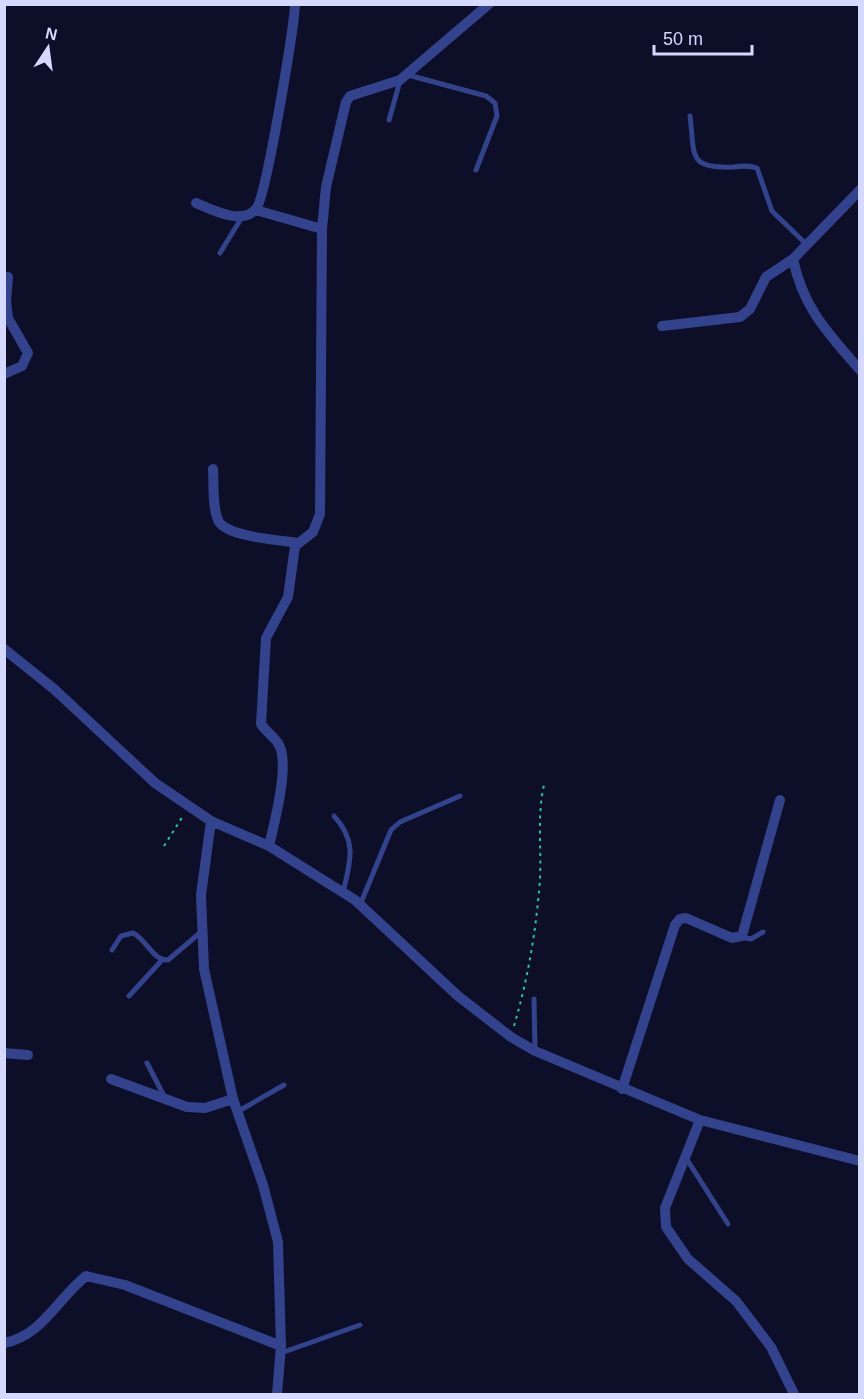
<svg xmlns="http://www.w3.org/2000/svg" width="864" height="1399" font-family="Arial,sans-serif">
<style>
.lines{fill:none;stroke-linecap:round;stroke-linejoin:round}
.path{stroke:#23c599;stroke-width:2;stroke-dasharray:3 4.5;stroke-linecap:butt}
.service{stroke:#33428c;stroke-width:5}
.minor{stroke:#33428c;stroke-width:10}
</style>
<rect width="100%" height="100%" fill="#0d0e28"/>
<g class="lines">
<path class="path" d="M164,846L183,816
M514,1026C527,982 535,937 539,891C543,856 536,820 544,785"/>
<path class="service" d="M408,75L486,96L495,103L497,116L476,170
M690,116C695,155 687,169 733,167C741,166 749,165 757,168L772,211L805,243
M389,120L400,81
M220,253L242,217
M334,816C358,842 350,862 343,893
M360,905L391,830L400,822L460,796
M741,937L751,939L763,932
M112,950L121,936L133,933C147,940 152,960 168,960L201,932
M129,996L162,960
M534,999L535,1049
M147,1063L164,1096
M237,1112L284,1085
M686,1158L728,1224
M281,1353L360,1325"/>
<path class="minor" d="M860,190L793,259C803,308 828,333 860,370
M196,203C211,209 242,226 256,209C266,198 294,28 295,4
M256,210L322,229
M662,326L740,317L750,309L766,277L793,259
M4,374L22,366L28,353L8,318L6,301L8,277
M213,469C214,484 212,506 218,520C225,537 280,540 298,543
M4,649L54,689L155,783L211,821L269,846L355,900L458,996L511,1037L535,1051L700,1120L860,1161
M211,821L201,895L204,969L233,1099L263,1185L278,1242L281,1346L277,1394
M269,846C274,824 290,765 279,745C275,737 266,732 261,724L266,638L288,597L295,546L313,532L320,514L322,229L326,187L346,102L350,96L400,80L489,4
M4,1053L28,1055
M111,1079L187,1107L205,1108L233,1099
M622,1089L675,925L680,919L686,918L732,938L742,936L780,800
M700,1120L665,1208L666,1227L688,1259L736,1301L771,1347L794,1394
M4,1343C42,1336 58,1298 86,1276L125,1285L281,1346"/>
</g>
<rect width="864" height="1399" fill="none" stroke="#d5d8ff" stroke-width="12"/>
<g transform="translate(48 48) rotate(13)" stroke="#0d0e28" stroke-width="4.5" paint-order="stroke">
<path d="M0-4.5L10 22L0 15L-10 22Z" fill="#d5d8ff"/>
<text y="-9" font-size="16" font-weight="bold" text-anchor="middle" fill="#d5d8ff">N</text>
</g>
<path d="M654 45v9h98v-9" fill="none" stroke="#d5d8ff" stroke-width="3"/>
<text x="663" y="45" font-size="18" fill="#d5d8ff" stroke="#0d0e28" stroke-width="4.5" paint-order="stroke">50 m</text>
</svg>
